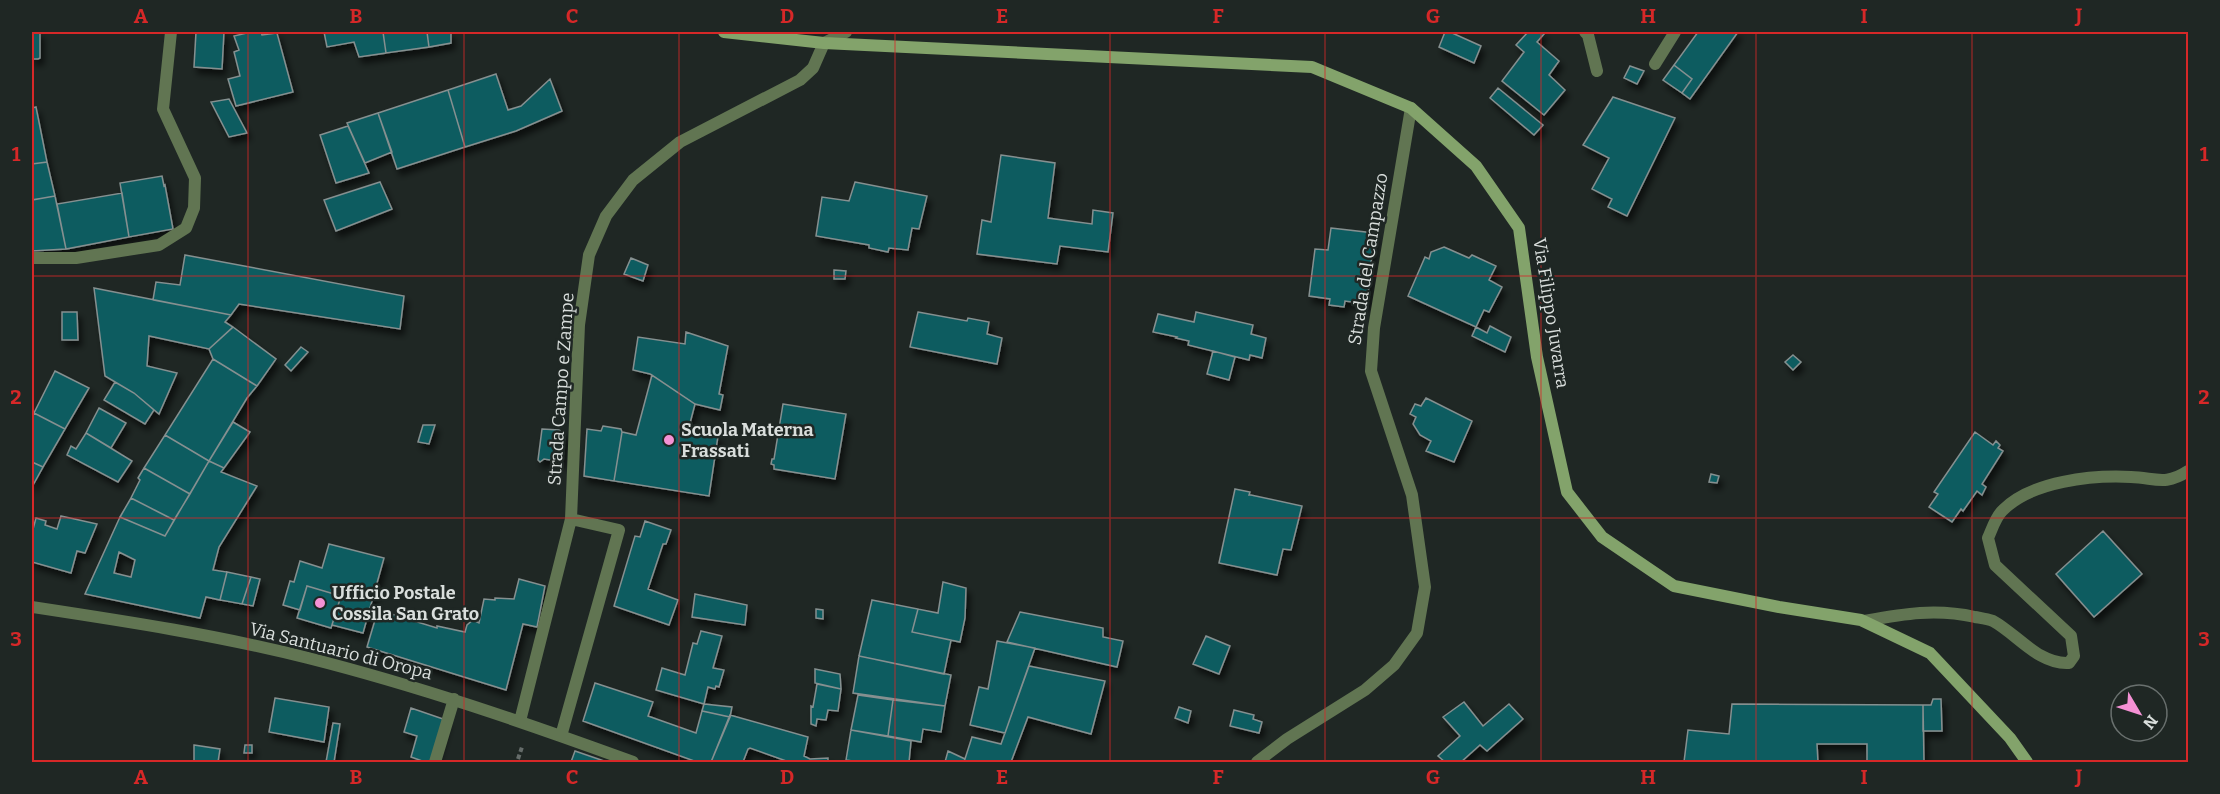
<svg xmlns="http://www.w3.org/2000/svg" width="2220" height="794" font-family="Bitter,serif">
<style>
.building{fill:#0f5b60;stroke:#859090;stroke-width:1.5;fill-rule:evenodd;filter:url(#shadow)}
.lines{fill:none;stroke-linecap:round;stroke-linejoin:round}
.path{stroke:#656c6a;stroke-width:4;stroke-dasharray:4.5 3;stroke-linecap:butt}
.minor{stroke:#617552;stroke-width:12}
.secondary{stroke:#83a36b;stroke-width:12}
.grid{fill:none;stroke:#d62828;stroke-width:1.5;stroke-opacity:0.55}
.poi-dot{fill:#f491d4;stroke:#1f2724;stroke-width:2}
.labels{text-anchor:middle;stroke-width:5;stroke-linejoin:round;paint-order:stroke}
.street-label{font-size:18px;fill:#d9dedc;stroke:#1f2724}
.poi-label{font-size:18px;font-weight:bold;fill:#d9dedc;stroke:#1f2724;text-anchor:start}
.neatline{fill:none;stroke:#d62828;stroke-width:2}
.grid-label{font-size:20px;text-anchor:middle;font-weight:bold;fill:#d62828}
</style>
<defs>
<filter id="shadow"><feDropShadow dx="3.5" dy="6" stdDeviation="3" flood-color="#0009"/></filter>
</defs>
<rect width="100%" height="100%" fill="#1f2724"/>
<path class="building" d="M32,32H40V58L38,59H32Z
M196,32H224L222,69L194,67Z
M251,32H261L262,35L277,33L293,92L236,106L228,79L240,76L234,52L239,50L234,36Z
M324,32H383L386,53L359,57L354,42L327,47Z
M383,32H427L429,47L386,53Z
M427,32H451V43L429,47Z
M1445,32H1450L1481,46L1474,63L1439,47Z
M1528,32H1542L1544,34L1537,42L1559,61L1549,75L1565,90L1544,115L1502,81L1524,52L1516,45Z
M1698,32H1738L1690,99L1682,93L1692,79L1674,65Z
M1674,65L1692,79L1682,93L1663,80Z
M1630,66L1644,71L1637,84L1624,78Z
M496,74L508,110L521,106L550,79L562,111L516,131L465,147L448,90Z
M1498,88L1543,125L1534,135L1490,98Z
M448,90L465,147L397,169L378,113Z
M1613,97L1675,118L1627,216L1608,207L1612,199L1592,189L1609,158L1583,145Z
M229,99L247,133L229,137L211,102Z
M36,107L47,162L32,164V108Z
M378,113L392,152L365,163L347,123Z
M348,126L369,173L336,183L320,135Z
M1001,155L1055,163L1048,218L1092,224L1093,210L1113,213L1108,252L1060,246L1057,264L977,254L982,220L991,222Z
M47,162L55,196L32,200V164Z
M162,176L164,186L165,185L173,229L129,237L120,183Z
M380,182L392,209L336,231L324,200Z
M855,182L927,196L919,229L912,228L908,250L889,248L888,252L869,248V245L816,236L822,197L849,201Z
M122,193L129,237L66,249L57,204Z
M55,196L66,249L32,251V200Z
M1331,228L1374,233L1367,304L1345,301L1344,307L1329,305L1330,299L1309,296L1315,249L1328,250Z
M1444,247L1469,258L1472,255L1496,266L1489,280L1502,287L1489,312L1484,310L1476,327L1408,296L1425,257L1429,259L1431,252Z
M185,255L404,296L400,329L239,304L231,315L153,300L156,282L180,285Z
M631,258L648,265L643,281L624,274Z
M834,270L846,271L845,279H834Z
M94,288L231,315L225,322L233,327L209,349L149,336L147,366L177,373L159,414L134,393L105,376Z
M62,312H77L78,340H62Z
M918,312L967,321L968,318L989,322L987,334L1002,338L997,364L910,347Z
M1196,312L1253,325L1251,334L1266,338L1262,358L1250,355L1249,360L1188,345L1189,341L1176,338L1177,337L1153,332L1158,314L1194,322Z
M1490,326L1511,337L1505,352L1472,336L1476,327L1487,333Z
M233,327L276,359L257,386L213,359L209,349Z
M686,332L728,346L719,394L723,395L720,410L695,404L650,374L633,370L638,337L685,344Z
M301,347L308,352L291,371L285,365Z
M1213,351L1235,357L1229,380L1207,374Z
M1793,355L1801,362L1793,370L1785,362Z
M213,359L257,386L247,398L209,461L165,435Z
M55,371L89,388L65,429L34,413Z
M652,375L695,404L688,431L718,436L709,496L614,481L622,432L636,435Z
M115,382L134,393L154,410L145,424L104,400Z
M1426,398L1472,421L1454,462L1426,451L1431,441L1420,435L1413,424L1416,417L1410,414L1415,404L1421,406Z
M783,404L846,414L835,479L774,469V465L771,464L772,459H774Z
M99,408L126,423L111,448L86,433Z
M34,413L65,429L43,467L32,462V418Z
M233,422L250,432L224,468L209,461Z
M423,425H435L429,444L418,442Z
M603,426L621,429L622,432L614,481L584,476L587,429L601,431Z
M542,429L559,430L565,434L562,462L544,459L540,462L538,460Z
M1975,432L1993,445L1996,441L2000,445L1998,448L2003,451L1982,484L1986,487L1982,495L1977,491L1963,511L1961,509L1952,522L1929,507L1938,494L1934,492Z
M86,433L132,461L118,482L67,455L71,446L76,449Z
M165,435L209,461L190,494L144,468Z
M209,461L224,468L221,472L257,486L219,547L213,570L227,572L220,600L206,597L200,618L85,594L120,517L165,536ZM119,552L135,560L131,577L114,573Z
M32,462L43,467L32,487Z
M144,468L190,494L174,520L131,498L140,480L138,478Z
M1711,474L1719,476L1717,483L1709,482Z
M1235,489L1250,492L1249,495H1251L1302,506L1291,550L1283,549L1277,575L1219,563Z
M131,498L174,520L165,536L120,517Z
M61,516L97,524L85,553L77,551L71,573L32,562V533L36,518L46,521L45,525L57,529Z
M645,521L671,530L666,544H663L648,589L678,600L669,625L614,606L635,536L640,537Z
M2103,531L2142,574L2094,617L2056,574Z
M329,544L384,558L363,633L332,625L341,596L307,586L300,610L283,605L290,581L294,582L300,561L322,568Z
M227,572L251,577L242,604L220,600Z
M251,577L260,579L253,606L242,604Z
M519,579L545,586L537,627L523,624L506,690L367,647L378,610L437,628V626L465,632L467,625L473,620L479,623L484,599L495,600V598L514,599Z
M943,582L966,588L965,618L960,642L912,632L918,609L938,613Z
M307,586L341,596L331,628L297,618Z
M695,594L747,605L745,625L692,617Z
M872,600L918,609L912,632L951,640L944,674L859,656Z
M816,609L823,610V619L816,618Z
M1020,612L1103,628V637L1123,641L1117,667L1007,642Z
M701,631L722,636L713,668L724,670L719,687L716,686L715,689L708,687L704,704L656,690L662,668L685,675L693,643L697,644Z
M1206,636L1230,646L1219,674L1193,664Z
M997,641L1035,648L1005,733L970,725L979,687L988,689Z
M859,656L951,675L945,706L853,693Z
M1029,666L1105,681L1091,734L1028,717L1011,762H964L972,737L1001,744Z
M815,669L840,674L841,689L815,683Z
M595,683L653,702L648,716L696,733L702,711L730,717L711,762H697L583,721Z
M817,684L841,689L838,711L828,710L826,720L817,719L816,726L811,724V706L813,707Z
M858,695L893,700L888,736L851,730Z
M275,698L329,707L324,742L269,732Z
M1933,699H1941L1942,731H1923V705H1931Z
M893,700L945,706L941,732L923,729L921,742L888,736Z
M1464,702L1483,726L1509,704L1523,719L1487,751L1480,745L1461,762H1445L1438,756L1460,736L1443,717Z
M704,704L732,707L730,717L702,711Z
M1732,704L1923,705L1924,762H1867V744H1817L1818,762H1684L1688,730L1729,734Z
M1179,707L1191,711L1188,723L1175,718Z
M411,708L446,720L434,762H425L411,757L417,736L404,732Z
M1234,710L1254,715L1253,719L1262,722L1259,733L1230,726Z
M730,715L808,737L804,756L810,759L828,758V762H789L750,748L748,749L743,762H711Z
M333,723L340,724L334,762H326Z
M851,730L911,741L909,762H859L846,760Z
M194,745L220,749L218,762H194Z
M245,745H252V753H244Z
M575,751L607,762H571Z
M948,751L965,759L964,762H945Z"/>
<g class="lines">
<path class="path" d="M518,759L522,747"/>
<path class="minor" d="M1585,32L1588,35L1597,71
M1655,64L1675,32
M32,258H76L159,245L186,228L194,208L195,178L163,109L171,32
M571,519L579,325L589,255L606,216L633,180L680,142L800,80L813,68L824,43L846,32
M32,607C124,621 217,635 308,658C419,686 526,723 633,762
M1864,621C1903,614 1935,608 1975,617C1980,618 1987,619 1993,621C2017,634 2039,665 2069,663L2074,656L2071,636L1995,565L1988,538C1992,529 1996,516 2003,510C2032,481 2092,475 2131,477C2156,478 2165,486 2188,471
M520,721L571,519L619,530L561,736
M435,762L454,699
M1257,762L1287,739L1365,690L1394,665L1417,633L1425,587L1412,495L1371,371L1374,328L1411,108"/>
<path class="secondary" d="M724,32L824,43L1312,67L1411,108L1476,166L1519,228L1537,357L1567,492L1602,537L1674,586L1779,607L1861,620L1930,653L2010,738L2027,762"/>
</g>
<path class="grid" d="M248,32V762M464,32V762M679,32V762M895,32V762M1110,32V762M1325,32V762M1541,32V762M1756,32V762M1972,32V762M32,276H2188M32,518H2188"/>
<g class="poi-dot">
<circle cx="669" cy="440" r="6"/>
<circle cx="320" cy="603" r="6"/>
</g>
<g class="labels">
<g class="street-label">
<text transform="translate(1368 259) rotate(-81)" y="6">Strada del Campazzo</text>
<text transform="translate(1551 313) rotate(81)" y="6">Via Filippo Juvarra</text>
<text transform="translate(561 389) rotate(-86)" y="6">Strada Campo e Zampe</text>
<text transform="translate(341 651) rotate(14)" y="6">Via Santuario di Oropa</text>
</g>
<g class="poi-label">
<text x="681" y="436">Scuola Materna<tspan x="681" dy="21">Frassati</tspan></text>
<text x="332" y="599">Ufficio Postale<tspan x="332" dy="21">Cossila San Grato</tspan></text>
</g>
</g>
<rect width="2220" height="794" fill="none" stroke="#1f2724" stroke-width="66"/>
<g transform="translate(2139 713) rotate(129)"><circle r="28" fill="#1f2724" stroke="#69706e" stroke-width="1.5"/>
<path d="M0-4.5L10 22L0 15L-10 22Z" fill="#f491d4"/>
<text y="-9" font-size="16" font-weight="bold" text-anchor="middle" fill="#d9dedc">N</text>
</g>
<rect x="33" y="33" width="2154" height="728" class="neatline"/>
<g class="grid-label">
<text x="141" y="23">A</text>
<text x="356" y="23">B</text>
<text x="572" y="23">C</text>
<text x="787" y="23">D</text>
<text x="1002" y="23">E</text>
<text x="1218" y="23">F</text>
<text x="1433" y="23">G</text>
<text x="1648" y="23">H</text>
<text x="1864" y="23">I</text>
<text x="2079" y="23">J</text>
<text x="16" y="161">1</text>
<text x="2204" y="161">1</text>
<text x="16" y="404">2</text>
<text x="2204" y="404">2</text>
<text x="16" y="646">3</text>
<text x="2204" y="646">3</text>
<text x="141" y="784">A</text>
<text x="356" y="784">B</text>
<text x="572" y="784">C</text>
<text x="787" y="784">D</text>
<text x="1002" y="784">E</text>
<text x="1218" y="784">F</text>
<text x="1433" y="784">G</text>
<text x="1648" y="784">H</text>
<text x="1864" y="784">I</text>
<text x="2079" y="784">J</text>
</g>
</svg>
